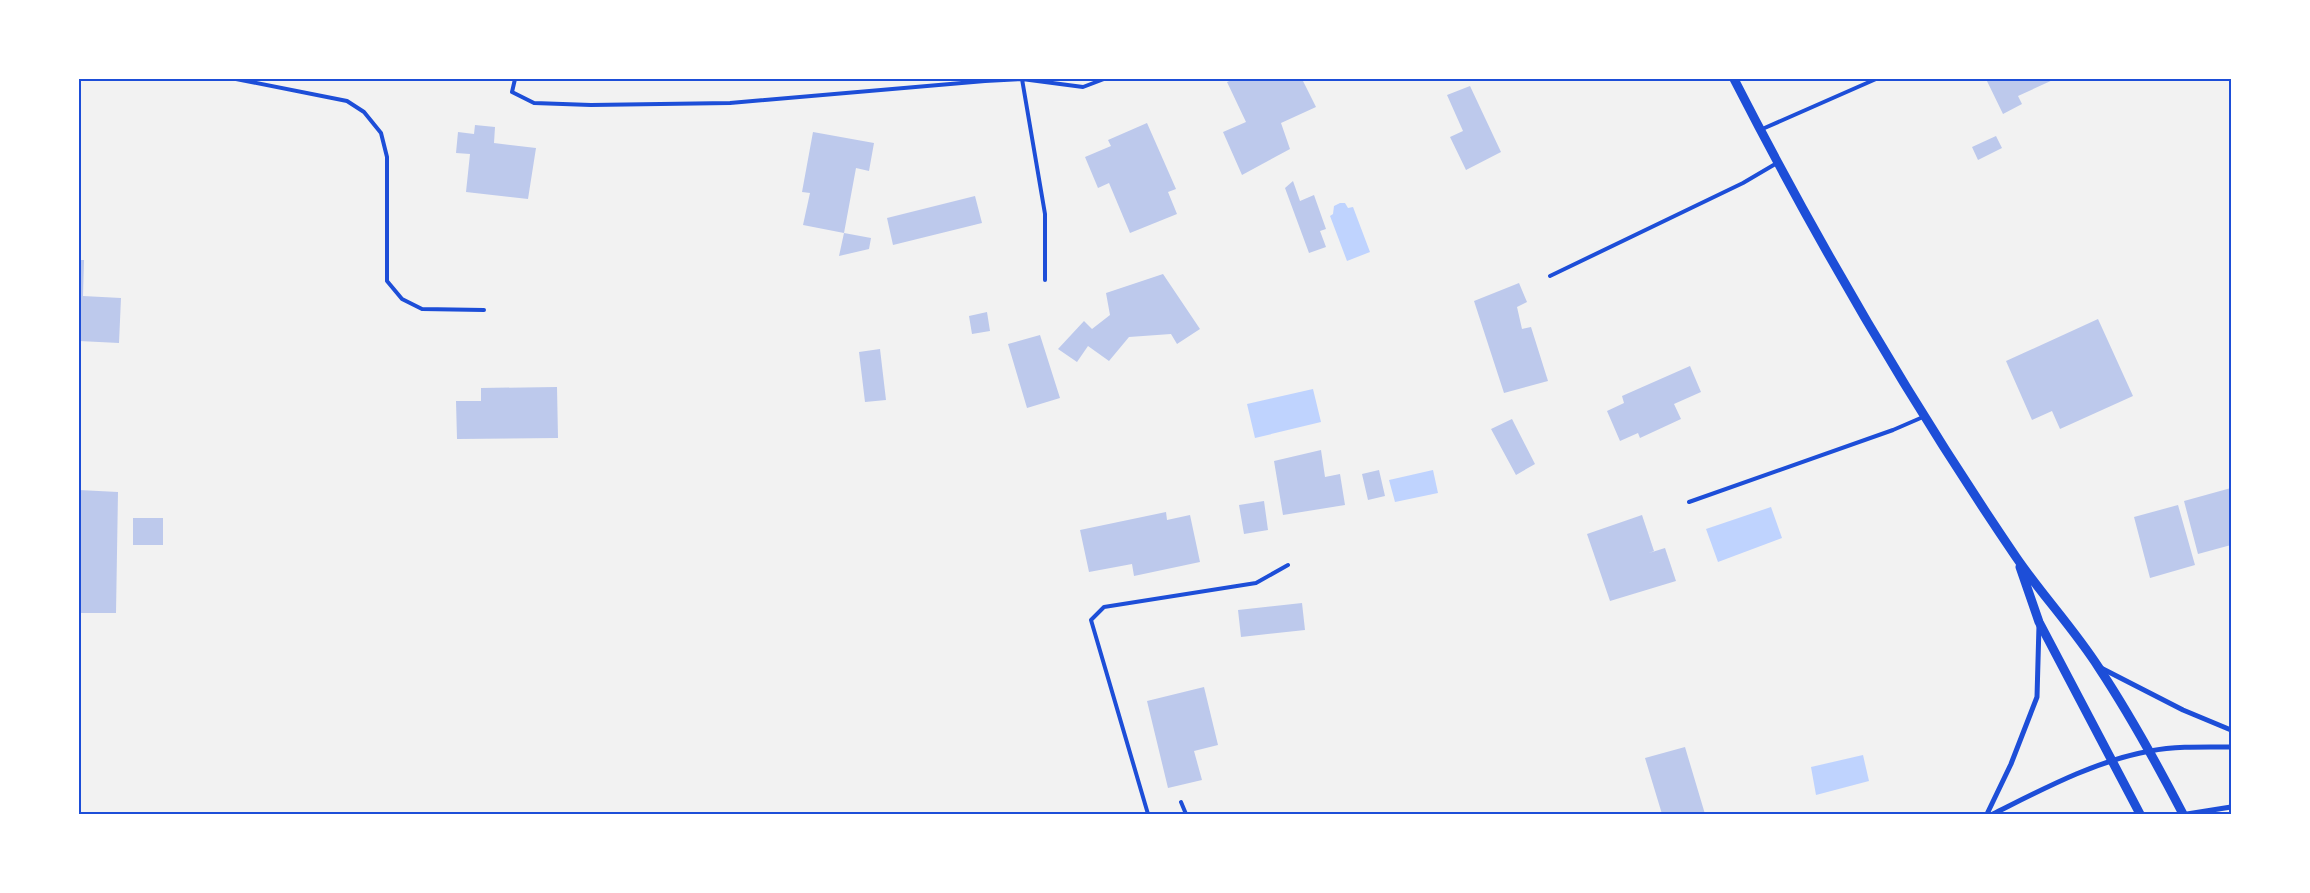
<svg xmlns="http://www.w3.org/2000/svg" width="2310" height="893" font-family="'IBM Plex Sans',sans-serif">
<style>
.water{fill:#bfd3fe}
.building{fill:#bdc9ec}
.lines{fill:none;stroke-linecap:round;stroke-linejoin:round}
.service{stroke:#1d4ed8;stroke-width:4}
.minor{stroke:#1d4ed8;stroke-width:5}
.tertiary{stroke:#1d4ed8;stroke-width:9}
.neatline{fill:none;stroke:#1d4ed8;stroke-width:2}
</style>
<rect width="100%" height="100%" fill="#f2f2f2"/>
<path class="water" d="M1340,203H1345L1348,208L1353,207L1370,252L1347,261L1330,216L1333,214L1334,206Z
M1313,389L1321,422L1255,438L1247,404Z
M1433,470L1438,493L1395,502L1389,480Z
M1771,507L1782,538L1718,562L1706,529Z
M1863,755L1869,781L1816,795L1811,767Z"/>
<path class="building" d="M1234,79H1302L1316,107L1281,123L1290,149L1242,175L1223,132L1246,122L1227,82Z
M1986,79H2055L2018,96L2022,104L2003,114Z
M1470,86L1501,152L1466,170L1450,137L1463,131L1447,95Z
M1147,123L1176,189L1168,192L1177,214L1130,233L1109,183L1098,188L1085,157L1111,146L1108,140Z
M475,125L495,127L494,143L536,148L528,199L466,192L470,154L456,153L458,132L474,134Z
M813,132L874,143L869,171L856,168L844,233L803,225L810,193L802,192Z
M1996,136L2002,148L1978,160L1972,147Z
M1293,181L1300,201L1314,195L1326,229L1320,231L1326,247L1309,253L1285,188Z
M975,196L982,223L893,245L887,218Z
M844,233L871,238L869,249L839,256Z
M79,260H84L83,296L121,298L119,343L79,341Z
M1163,274L1200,329L1177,344L1171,334L1129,337L1109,361L1088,346L1077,362L1058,349L1084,321L1092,329L1110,315L1106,293Z
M1519,283L1527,302L1517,307L1522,329L1531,327L1548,381L1504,393L1474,301Z
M987,312L990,331L972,334L969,316Z
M2098,319L2133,396L2060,429L2052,411L2032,420L2006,361Z
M1040,335L1060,398L1027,408L1008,344Z
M880,349L886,400L865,402L859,352Z
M1690,366L1701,392L1674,404L1681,419L1640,438L1638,433L1620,441L1607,411L1624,403L1622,396Z
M557,387L558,438L457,439L456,401H481V388Z
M1512,419L1535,464L1516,475L1491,429Z
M1321,450L1325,477L1340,474L1345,505L1283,515L1274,461Z
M1379,470L1385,496L1368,500L1362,474Z
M2231,488V545L2198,554L2184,501Z
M79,490L118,492L116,613H79Z
M1264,501L1268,530L1244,534L1239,505Z
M2178,505L2195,565L2150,578L2134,517Z
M1166,512L1167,520L1190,515L1200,562L1134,576L1132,564L1089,572L1080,530Z
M1642,515L1654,551L1649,553L1665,548L1676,581L1610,601L1587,534Z
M133,518H163V545H133Z
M1302,603L1305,630L1241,637L1238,610Z
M1204,687L1218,745L1194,751L1202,780L1168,788L1147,701Z
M1685,747L1705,814H1662L1645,758Z"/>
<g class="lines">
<path class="service" d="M236,79L347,101L364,112L381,133L387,157V281L402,299L422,309L484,310
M515,79L512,92L534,103L591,105L730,103L985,81L1022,79L1083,87L1104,79
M1022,79L1045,214V280
M1760,130L1876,79
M1550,276L1743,183L1777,163
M1689,502L1893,430L1923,417
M1181,802L1186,814
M1148,814L1091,620L1104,607L1256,583L1288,565"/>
<path class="minor" d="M2101,668L2183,710L2231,730
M1987,814L2011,764L2037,697L2039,625
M1993,814C2043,789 2095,761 2150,751C2177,746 2204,747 2231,747
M2187,814L2231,807"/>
<path class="tertiary" d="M1734,79C1818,243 1912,404 2016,557C2042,595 2074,629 2099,668C2130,715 2157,764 2183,814
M2020,567L2039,622L2140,814"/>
</g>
<rect width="2310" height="893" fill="none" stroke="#ffffff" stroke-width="160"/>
<rect x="80" y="80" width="2150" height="733" class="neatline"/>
</svg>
